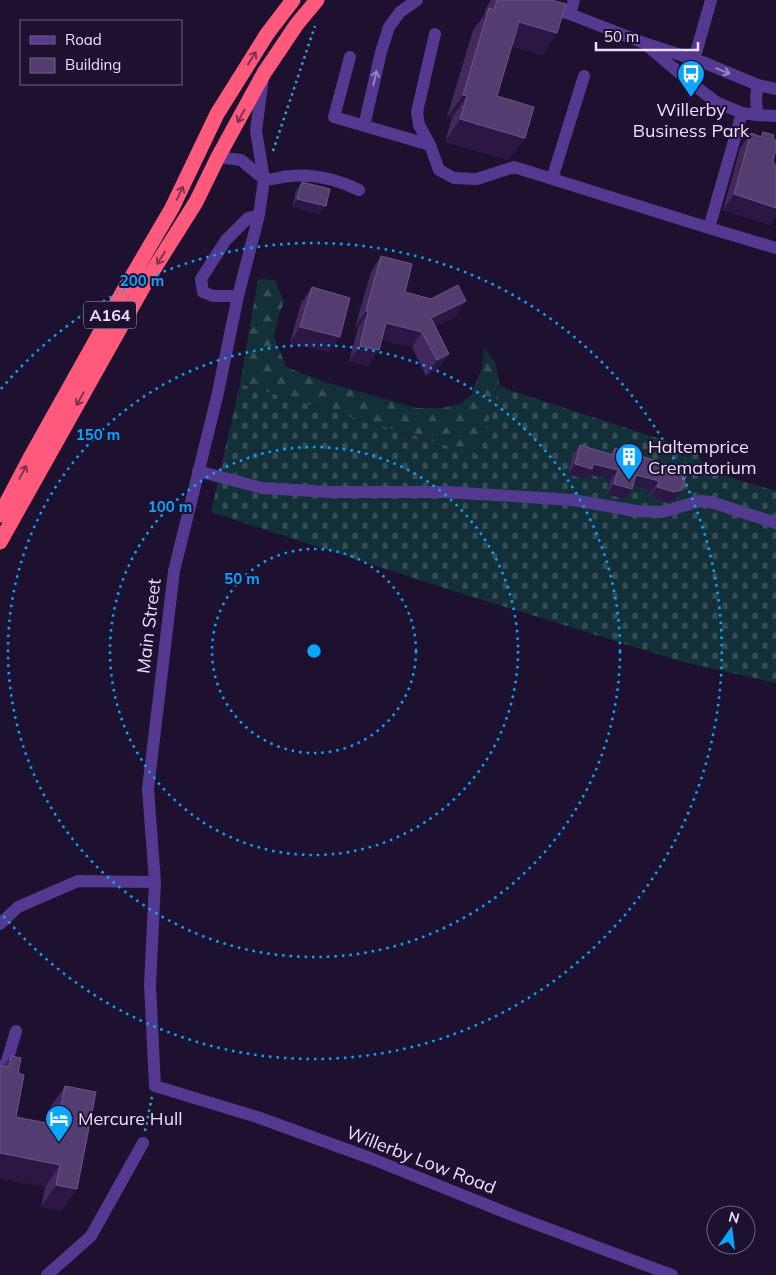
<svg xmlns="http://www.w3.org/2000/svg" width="776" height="1275" font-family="Mulish,sans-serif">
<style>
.forest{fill:url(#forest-firs)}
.cemetery{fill:url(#cemetery-stones)}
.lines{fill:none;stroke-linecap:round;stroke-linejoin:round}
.path{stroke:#2aa7c7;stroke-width:2.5;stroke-dasharray:2.5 4;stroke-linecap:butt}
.minor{stroke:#543990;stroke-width:12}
.highway{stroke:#ff597c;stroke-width:15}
.wall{fill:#41295d}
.shaded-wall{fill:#2b1743}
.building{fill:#533c6f;stroke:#6b5685}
.oneway{stroke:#833152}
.oneway2{stroke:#9883c2}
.ring{fill:none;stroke:#0aa5ff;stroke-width:2.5;stroke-dasharray:2.5 5}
.labels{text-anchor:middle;stroke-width:4;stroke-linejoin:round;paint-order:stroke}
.shield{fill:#1e102f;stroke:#aea0c1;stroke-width:1}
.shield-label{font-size:16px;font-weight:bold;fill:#ebdeff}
.poi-label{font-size:18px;fill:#ebdeff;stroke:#1e102f;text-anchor:start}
.street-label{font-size:18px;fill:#ebdeff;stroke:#1e102f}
.centre{fill:#0aa5ff;stroke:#1e102f;stroke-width:2.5}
.ring-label{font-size:15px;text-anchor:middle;font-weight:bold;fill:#0aa5ff;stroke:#1e102f;stroke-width:4;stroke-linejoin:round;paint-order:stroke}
</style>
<defs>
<pattern id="forest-firs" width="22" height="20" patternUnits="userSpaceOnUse" patternTransform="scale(1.25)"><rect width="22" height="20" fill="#133039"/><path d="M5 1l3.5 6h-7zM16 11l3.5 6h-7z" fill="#364e57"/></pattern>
<pattern id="cemetery-stones" width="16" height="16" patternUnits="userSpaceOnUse" patternTransform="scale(1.25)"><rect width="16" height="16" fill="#133039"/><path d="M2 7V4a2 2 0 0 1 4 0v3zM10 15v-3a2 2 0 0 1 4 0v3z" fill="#364e57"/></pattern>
</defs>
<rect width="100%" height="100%" fill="#1e102f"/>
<path class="forest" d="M258,279L275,280L284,302L278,318L274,336L286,367L325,382L417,408H443L460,404L471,395L482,368L484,348L495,362L500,387L489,419L479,455L240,384Z"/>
<path class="cemetery" d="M240,384L479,455L489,419L500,387L697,451L705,470L776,491V683L683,662L441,587L211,512Z"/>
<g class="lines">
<path class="path" d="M273,151L315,26
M145,1131L152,1097"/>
<path class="minor" d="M514,0L570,14L644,43L705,63L758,85L756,96L757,115L742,113L716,102L690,82L644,43
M570,14L574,0
M435,34L417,112L419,125L430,145L439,170L454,178L477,179L514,167L709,228
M350,57L334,117L430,145
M694,60L711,0
M263,78L256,131L264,179L259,215L238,296L217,397L174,571L148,789L155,882L150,985L155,1086L257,1117L370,1158L517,1217L672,1275
M758,85L776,89
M742,113L709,228L776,248
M757,115L776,116
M364,126L381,52L389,27L400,12L417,0
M218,157L241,160L264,179
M264,179C274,181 282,176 291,176C315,174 338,180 359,190
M552,179L584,76
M238,296H213L203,292L201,279L226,240L248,218L259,215
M198,471L262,488L330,492H448L573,500L636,511L662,512L700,501L711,502L776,523
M0,924L18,907L78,881L155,882
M0,1066L5,1068L16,1031
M47,1275L91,1236L143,1143"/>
<path class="highway" d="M0,515L30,458L124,290L172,208L217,114L267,34L293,0
M0,542L147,280L196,202L218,157L264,73L297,24L317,0"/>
</g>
<path class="wall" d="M491,0H551L557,33L542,55L512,46L497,96L509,160H508L445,142L452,118L447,117L473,30L484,15L486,8Z
M763,132L773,140V161L776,167V216L770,225L723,210L740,148L751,133L761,136Z
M302,182L320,214L292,207L296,190Z
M381,256L405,292L455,317L435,326L438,369L426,376L412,347L382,340L368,366L349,361L358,328L355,327L371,272Z
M312,287L329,352L290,343L301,303Z
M580,445L611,454L615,448L656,463L682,490L675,500L667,502L650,497L652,491L633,486L632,489L625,499L607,494L611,480L588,474L585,479L568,474L573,455Z
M11,1056L18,1073L16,1117L46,1123L49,1109L65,1086L62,1211L41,1207L45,1187L0,1178V1066H3Z"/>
<path class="shaded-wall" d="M519,22L557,33L542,55L503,44Z
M463,95L467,96L452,118L447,117Z
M460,119L525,138L509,160H508L445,142Z
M734,194L776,208V216L770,225L723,210Z
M297,199L326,206L320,214L292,207Z
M466,301L455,317L423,333L422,332L412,347L375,338L386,323L431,318Z
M366,311L368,312L358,328L355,327Z
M300,327L340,337L329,352L290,343Z
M360,346L379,350L368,366L349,361Z
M449,354L438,369L426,376L437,360Z
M575,464H593L618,470L611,480L588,474L585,479L568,474Z
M636,475L659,481L652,491L629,485Z
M614,484L632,489L625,499L607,494Z
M657,487L682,490L675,500L667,502L650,497Z
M0,1153L60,1165L45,1187L0,1178Z
M56,1185L77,1189L62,1211L41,1207Z"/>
<path class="building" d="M497,0H551L566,4L557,33L519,22L497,96L534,107L525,138H524L460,119L467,96L463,95L489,8L494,10Z
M763,132L774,135L773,140H776V150L773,161L776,167V208L734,194L751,133L761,137Z
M302,182L330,189L326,206L297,199Z
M381,256L412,264L405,292L431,299L458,285L466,301L431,318L449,354L437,360L422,332L386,323L379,350L360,346L368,312L366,311Z
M312,287L350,298L340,337L300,327Z
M580,445L613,455L615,448L657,461L656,463L687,472L682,490L674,492L657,487L659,481L636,475L632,489L614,484L618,470L593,464L592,469L575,464Z
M11,1056L21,1058L18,1073L24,1075L16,1117L57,1125L65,1086L96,1092L77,1189L56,1185L60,1165L0,1153V1066L9,1067Z"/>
<defs><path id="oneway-shaft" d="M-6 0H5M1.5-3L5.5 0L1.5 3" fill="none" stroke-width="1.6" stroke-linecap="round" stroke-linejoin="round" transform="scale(1.25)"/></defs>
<g class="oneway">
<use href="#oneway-shaft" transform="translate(252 58) rotate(-58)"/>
<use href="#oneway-shaft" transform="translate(241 116) rotate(119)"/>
<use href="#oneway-shaft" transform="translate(180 193) rotate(-65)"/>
<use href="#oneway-shaft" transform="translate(161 258) rotate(122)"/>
<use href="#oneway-shaft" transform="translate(80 399) rotate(119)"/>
<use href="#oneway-shaft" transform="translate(23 472) rotate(-62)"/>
</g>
<g class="oneway2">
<use href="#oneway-shaft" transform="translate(723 71) rotate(22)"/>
<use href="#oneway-shaft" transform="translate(375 78) rotate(-77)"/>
</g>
<g class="ring">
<circle cx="314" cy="651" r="102"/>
<circle cx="314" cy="651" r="204"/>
<circle cx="314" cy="651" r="306"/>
<path d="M1 389A408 408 0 1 1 1 913"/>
</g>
<defs>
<symbol id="bus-pin" viewBox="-11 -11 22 30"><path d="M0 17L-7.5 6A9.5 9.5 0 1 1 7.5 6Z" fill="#0aa5ff" stroke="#1e102f"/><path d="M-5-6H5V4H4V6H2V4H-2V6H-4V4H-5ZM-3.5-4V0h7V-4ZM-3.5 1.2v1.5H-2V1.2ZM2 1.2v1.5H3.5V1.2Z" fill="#fff"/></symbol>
<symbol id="building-pin" viewBox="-11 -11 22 30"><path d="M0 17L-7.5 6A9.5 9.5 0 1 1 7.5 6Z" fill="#0aa5ff" stroke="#1e102f"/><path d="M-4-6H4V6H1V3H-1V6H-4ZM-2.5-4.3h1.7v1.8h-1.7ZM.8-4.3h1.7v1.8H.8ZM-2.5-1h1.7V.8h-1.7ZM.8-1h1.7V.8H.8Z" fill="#fff"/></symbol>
<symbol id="hotel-pin" viewBox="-11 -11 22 30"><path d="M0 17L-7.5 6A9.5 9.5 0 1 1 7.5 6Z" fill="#0aa5ff" stroke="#1e102f"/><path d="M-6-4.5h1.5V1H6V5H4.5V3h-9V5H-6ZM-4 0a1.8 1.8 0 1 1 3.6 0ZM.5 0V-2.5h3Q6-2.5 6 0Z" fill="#fff"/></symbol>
</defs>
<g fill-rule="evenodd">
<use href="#bus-pin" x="675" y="58" width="32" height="43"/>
<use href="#building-pin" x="613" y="441" width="32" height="43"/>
<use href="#hotel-pin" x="43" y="1103" width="32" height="43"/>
</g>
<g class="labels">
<rect class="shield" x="84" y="301.5" width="52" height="27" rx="4"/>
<g class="shield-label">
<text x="110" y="321">A164</text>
</g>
<g class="poi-label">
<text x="691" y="116" text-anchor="middle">Willerby<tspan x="691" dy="21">Business Park</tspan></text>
<text x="648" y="453">Haltemprice<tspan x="648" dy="21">Crematorium</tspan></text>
<text x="78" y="1125">Mercure Hull</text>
</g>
<g class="street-label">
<text transform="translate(149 626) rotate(-83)" y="6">Main Street</text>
<text transform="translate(421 1160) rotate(21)" y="6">Willerby Low Road</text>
</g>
</g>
<circle cx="314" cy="651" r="8" class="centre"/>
<g class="ring-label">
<text x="142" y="286">200 m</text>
<text x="98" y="440">150 m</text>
<text x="170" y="512">100 m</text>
<text x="242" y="584">50 m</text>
</g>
<rect x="20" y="20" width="162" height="65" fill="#1e102f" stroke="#706282"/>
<rect x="30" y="36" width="25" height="8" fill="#543990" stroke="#706282"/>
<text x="65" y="45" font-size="15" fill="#ebdeff">Road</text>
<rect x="30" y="58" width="25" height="15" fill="#533c6f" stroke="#706282"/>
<text x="65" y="70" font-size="15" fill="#ebdeff">Building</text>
<g transform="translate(731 1230) rotate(14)"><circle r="24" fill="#1e102f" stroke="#706282"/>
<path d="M0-4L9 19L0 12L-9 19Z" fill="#0aa5ff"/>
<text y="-8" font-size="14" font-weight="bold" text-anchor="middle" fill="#ebdeff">N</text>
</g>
<path d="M596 42v8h102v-8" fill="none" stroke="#ebdeff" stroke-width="2.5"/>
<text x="604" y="42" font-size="15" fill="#ebdeff" stroke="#1e102f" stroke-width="4" paint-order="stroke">50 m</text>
</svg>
